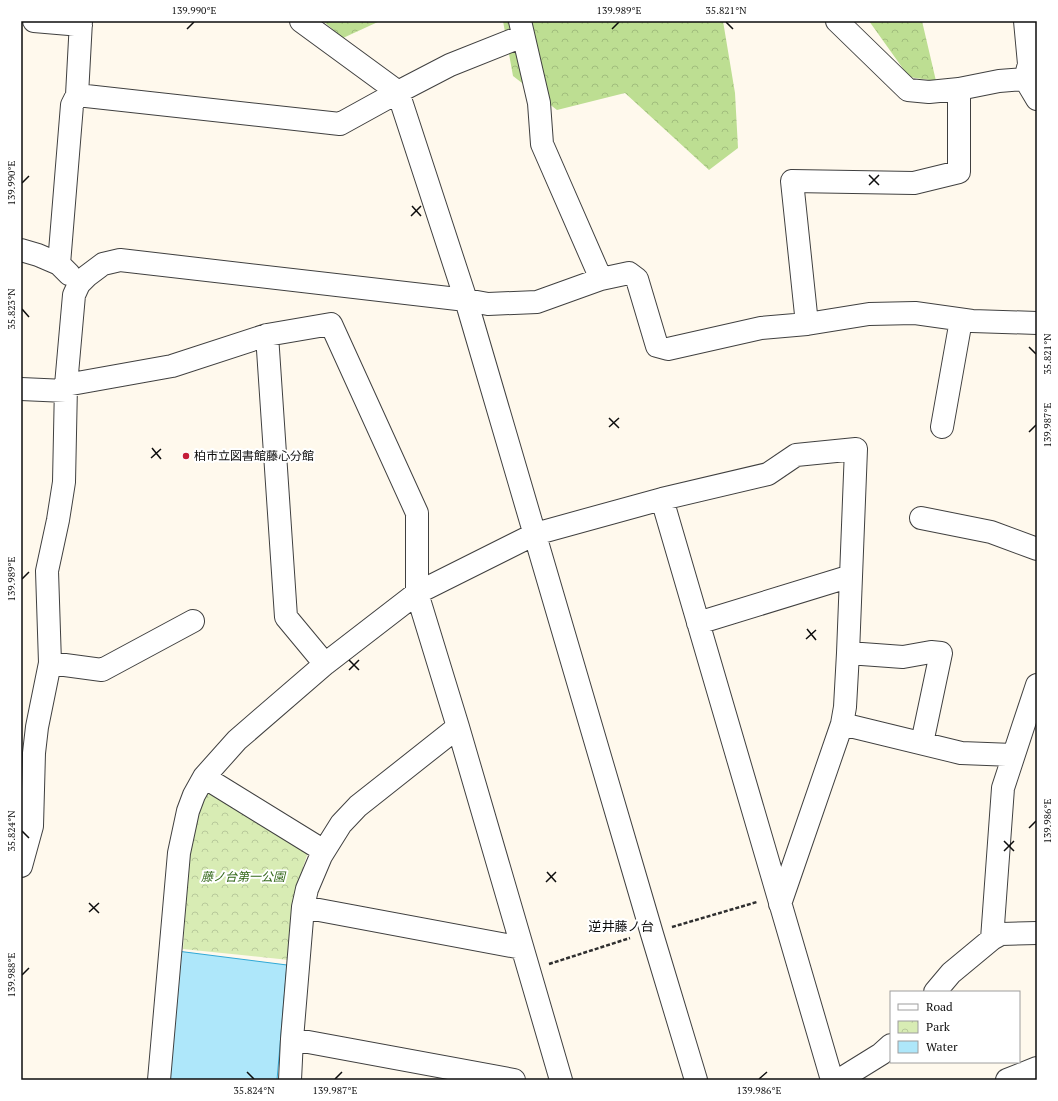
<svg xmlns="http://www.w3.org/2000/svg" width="1058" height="1101" font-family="'PT Serif','Noto Sans JP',serif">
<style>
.forest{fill:url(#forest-crowns)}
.park{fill:url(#park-crowns)}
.water{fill:#aee7fa;stroke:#30a8d6}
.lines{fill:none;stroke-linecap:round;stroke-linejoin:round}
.minor-casing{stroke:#404040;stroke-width:24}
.path{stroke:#2f2f2f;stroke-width:2.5;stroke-dasharray:4 2;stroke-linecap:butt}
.minor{stroke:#fff;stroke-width:22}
.ticks{fill:none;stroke:#0d0d0d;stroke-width:1.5}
.poi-dot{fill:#c51c39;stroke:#fff;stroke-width:1.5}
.labels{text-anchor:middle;stroke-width:4;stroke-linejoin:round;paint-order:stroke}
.poi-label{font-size:12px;fill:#0d0d0d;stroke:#fff;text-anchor:start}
.park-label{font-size:12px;font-style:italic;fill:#336819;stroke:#fff}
.neighbourhood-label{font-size:13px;fill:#0d0d0d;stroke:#fff}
.neatline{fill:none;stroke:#0d0d0d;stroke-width:1.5}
.ticks-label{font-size:10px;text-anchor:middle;fill:#0d0d0d}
</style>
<defs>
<pattern id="forest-crowns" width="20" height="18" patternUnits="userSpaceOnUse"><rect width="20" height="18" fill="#bdde92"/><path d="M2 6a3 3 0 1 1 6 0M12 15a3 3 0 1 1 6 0" fill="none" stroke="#a1bd7d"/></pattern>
<pattern id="park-crowns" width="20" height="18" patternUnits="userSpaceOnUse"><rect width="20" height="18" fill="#d8ecb4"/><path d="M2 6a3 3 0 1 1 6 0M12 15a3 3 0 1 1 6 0" fill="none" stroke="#b8c99a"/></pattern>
</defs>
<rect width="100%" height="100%" fill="#fff9ed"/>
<path class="forest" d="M323,21H380L343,38Z
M503,21H723L735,93L738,148L709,170L625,93L557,110L513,76Z
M869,21H922L936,81L909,77Z"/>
<path class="park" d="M208,789L309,849L297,886L289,960L183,949L189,851L199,810Z"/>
<path class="water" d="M177,951L287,965L277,1080H170Z"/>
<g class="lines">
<defs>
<path id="minor" d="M34,21L81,25
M81,21L77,95L340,124L398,92L450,65L523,36
M301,21L398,92L466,300L652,934L696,1080
M520,21L539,103L542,144L601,279
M837,21L908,90L929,92L959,89L999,81L1025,79L1029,64L1025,21
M1025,79L1037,99
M21,250L38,255L59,264L69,274
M59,264L72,105L77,95
M807,324L792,181L914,183L959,172V89
M267,335L286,617L325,664
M66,385L172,366L267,335L331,324L417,513V593L458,727L561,1080
M21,389L66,391
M942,427L961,320
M662,499L832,1080
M921,518L991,532L1037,549
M698,623L851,576
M848,653L903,657L931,652L941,653L922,743
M50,663L102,670L193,621
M842,724L961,753L1013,755
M204,777L324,851
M21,866L32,826L34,753L37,727L50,663L47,571L58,520L64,482L66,385L74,295L79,284L87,276L103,264L120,260L466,300L488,304L537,302L601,279L629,273L637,279L657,346L668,349L761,328L807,324L869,314L915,313L972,321L1037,323
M303,907L522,948
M992,939L1003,788L1023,727L1037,685
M935,992L951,973L992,939L1001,934L1037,933
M292,1039L514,1080
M159,1080L179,853L188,811L194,795L204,777L237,740L325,664L417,593L535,534L662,499L768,474L796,455L856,449L848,653L845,707L842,724L780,904
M290,1080L292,1039L303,907L307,889L321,856L341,824L358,806L458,727
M839,1080L881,1054L891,1045
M1007,1080L1037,1068"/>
</defs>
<use href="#minor" class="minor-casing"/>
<path class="path" d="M672,927L757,902
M549,964L630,938"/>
<use href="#minor" class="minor"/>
</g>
<path class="ticks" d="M726,22L733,29M187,29L194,22M612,29L619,22M869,175L879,185M22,183L29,176M869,185L879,175M412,206L421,216M411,216L421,206M22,309L29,317M1029,347L1036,354M609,418L619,428M609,427L619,418M1029,432L1036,425M152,448L161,459M151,458L161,449M22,579L29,572M807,629L816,640M806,639L816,630M349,660L359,670M349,670L359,660M1029,828L1036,821M22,831L29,838M1004,841L1014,851M1004,851L1014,841M547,872L556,882M546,882L556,872M89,903L99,913M89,912L99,903M22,975L29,968M247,1072L254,1079M335,1079L342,1072M759,1079L767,1072"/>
<circle class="poi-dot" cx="186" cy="456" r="4"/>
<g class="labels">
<g class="poi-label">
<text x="194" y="460">柏市立図書館藤心分館</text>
</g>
<g class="park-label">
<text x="243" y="881">藤ノ台第一公園</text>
</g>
<g class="neighbourhood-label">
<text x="621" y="931">逆井藤ノ台</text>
</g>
</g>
<rect width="1058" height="1101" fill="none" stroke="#ffffff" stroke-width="44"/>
<rect x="890" y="991" width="130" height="72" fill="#ffffff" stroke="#9e9e9e"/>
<rect x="898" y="1004" width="20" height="6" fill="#ffffff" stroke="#9e9e9e"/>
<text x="926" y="1011" font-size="12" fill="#0d0d0d">Road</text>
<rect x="898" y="1021" width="20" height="12" fill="url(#park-crowns)" stroke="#9e9e9e"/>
<text x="926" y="1031" font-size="12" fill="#0d0d0d">Park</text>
<rect x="898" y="1041" width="20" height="12" fill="#aee7fa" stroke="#9e9e9e"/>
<text x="926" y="1051" font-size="12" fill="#0d0d0d">Water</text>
<rect x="22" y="22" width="1014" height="1057" class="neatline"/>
<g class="ticks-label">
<text x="194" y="14">139.990°E</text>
<text x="619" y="14">139.989°E</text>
<text x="726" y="14">35.821°N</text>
<text transform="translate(11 183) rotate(-90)" y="4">139.990°E</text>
<text transform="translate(11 309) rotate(-90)" y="4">35.823°N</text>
<text transform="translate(1047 354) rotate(-90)" y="4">35.821°N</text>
<text transform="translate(1047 425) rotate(-90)" y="4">139.987°E</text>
<text transform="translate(11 579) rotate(-90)" y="4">139.989°E</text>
<text transform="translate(1047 821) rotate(-90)" y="4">139.986°E</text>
<text transform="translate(11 831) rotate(-90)" y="4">35.824°N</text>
<text transform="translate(11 975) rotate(-90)" y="4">139.988°E</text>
<text x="254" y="1094">35.824°N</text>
<text x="335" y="1094">139.987°E</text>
<text x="759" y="1094">139.986°E</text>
</g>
</svg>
